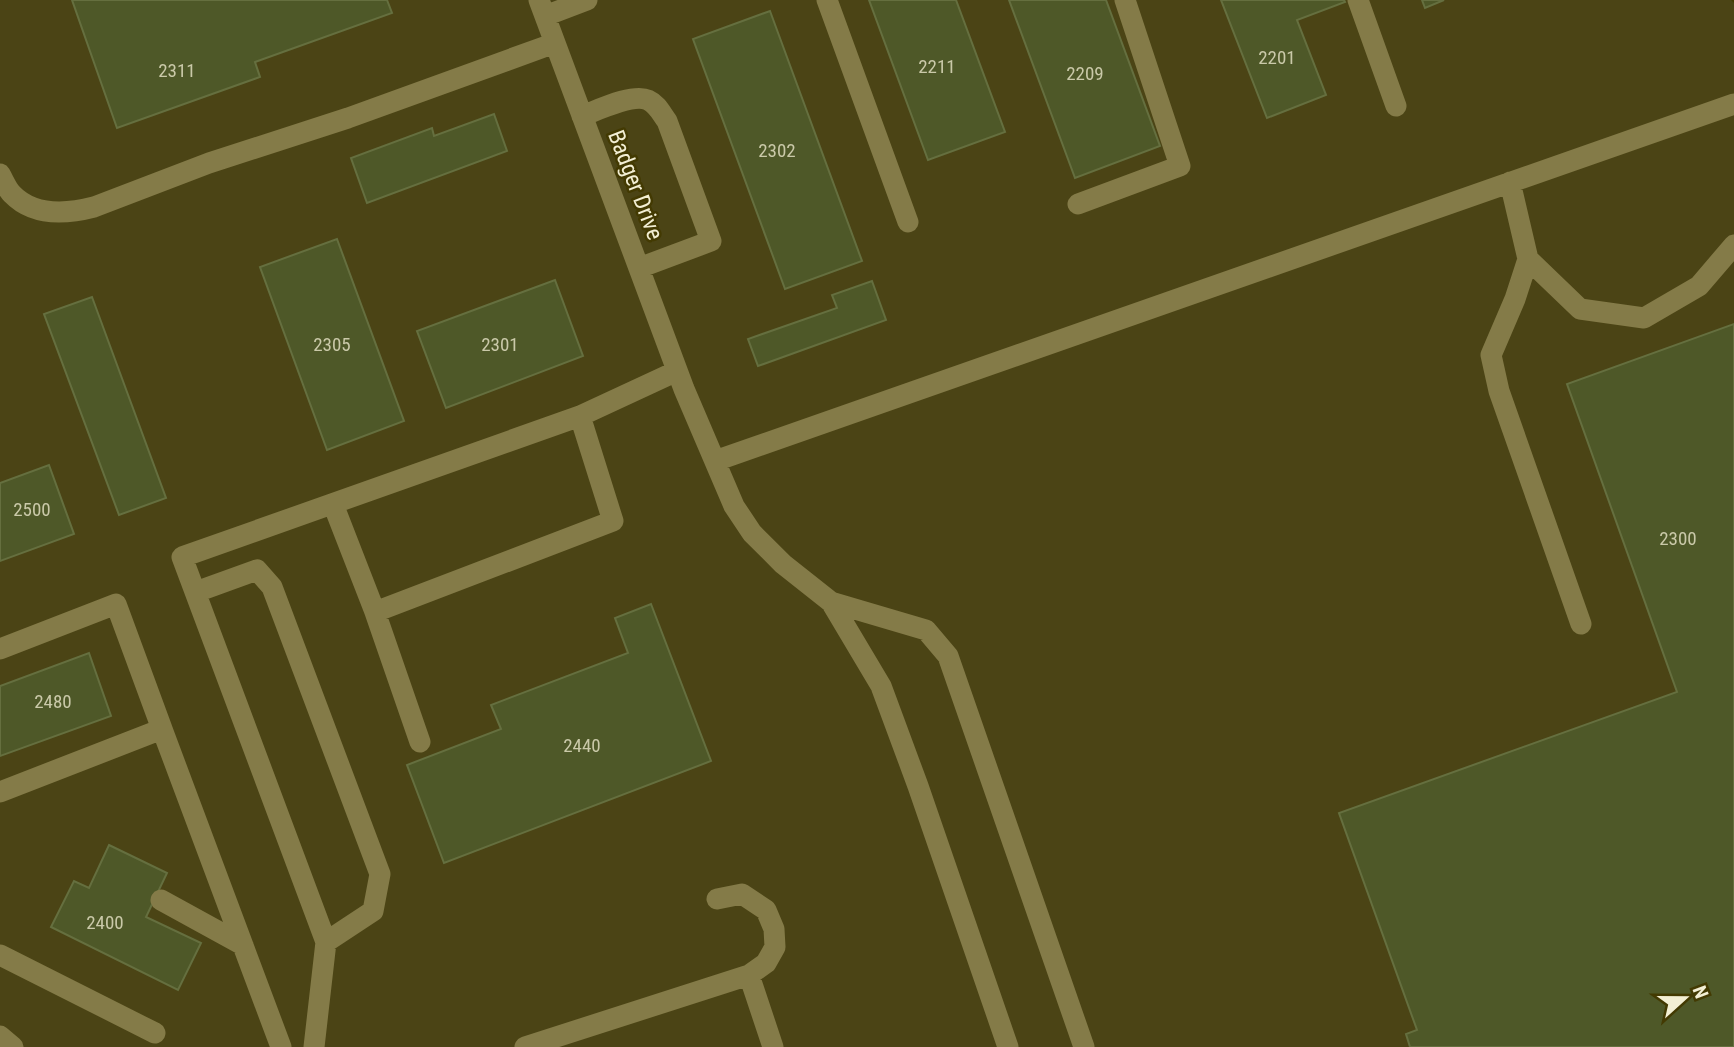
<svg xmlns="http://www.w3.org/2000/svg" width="1734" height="1047" font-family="'Roboto Condensed',sans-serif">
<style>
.built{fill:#4b4415}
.building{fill:#4e5828;stroke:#656f3f;stroke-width:2}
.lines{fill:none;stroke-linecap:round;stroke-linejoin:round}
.minor{stroke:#847b48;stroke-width:21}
.labels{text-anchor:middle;stroke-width:5;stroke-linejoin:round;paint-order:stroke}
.number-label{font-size:19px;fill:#cac9a9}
.street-label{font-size:23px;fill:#f3efd4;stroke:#433a02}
</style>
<rect width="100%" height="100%" fill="#433a02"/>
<path class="built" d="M0,0H1731L1734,3V1047H0Z"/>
<path class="building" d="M72,0H387L392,13L255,62L260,77L117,128Z
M869,0H956L1005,132L928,160Z
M1009,0H1106L1160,146L1075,178Z
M1221,0H1344L1345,2L1297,20L1326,95L1267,118Z
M1422,0H1444L1425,8Z
M770,11L862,261L785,289L693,39Z
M494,114L507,151L367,203L351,158L432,128L434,136Z
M337,239L404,421L327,450L260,267Z
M555,280L583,356L446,408L417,331Z
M872,281L886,320L758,366L748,339L837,308L832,295Z
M92,297L166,498L119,515L44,314Z
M1734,324V1047H1410L1406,1034L1417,1030L1339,813L1677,692L1567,384Z
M49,465L74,534L0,561V483Z
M651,604L711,761L444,863L407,765L501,729L491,705L628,653L615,618Z
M89,653L111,716L0,756V686Z
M109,845L167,873L146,917L201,943L178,990L51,927L74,881L89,888Z"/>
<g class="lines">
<path class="minor" d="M539,0L684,389L734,506L752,533L783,564L831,602L881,686L918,786L1008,1047
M827,0L908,222
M1358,0L1396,106
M545,16L587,0
M582,116C598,110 633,93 648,100C657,104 661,113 667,121L711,241L639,268
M0,174C4,181 7,189 12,194C34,217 67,214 94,207L209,163L348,118L555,43
M1510,182L1528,259L1515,299L1491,355L1499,391L1581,624
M1078,204L1180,166L1125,0
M1528,259L1580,309L1644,318L1699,286L1734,245
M715,461L1734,104
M333,504L375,612L613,521L580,416
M196,592L257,570L272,587L380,874L373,911L326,942
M831,602L926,630L948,656L1084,1047
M375,612L420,742
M0,649L116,604L162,729
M0,792L162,729L281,1047
M717,899L742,894L766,910L774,929L775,947L766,963L749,975
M161,900L243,945
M0,955L155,1033
M0,1036L13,1047
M314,1047L326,942L182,557L580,416L677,371
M525,1047L749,975L773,1047"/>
</g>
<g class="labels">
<g class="number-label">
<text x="1277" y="64">2201</text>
<text x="937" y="73">2211</text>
<text x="177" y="77">2311</text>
<text x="1085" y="80">2209</text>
<text x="777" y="157">2302</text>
<text x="332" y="351">2305</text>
<text x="500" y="351">2301</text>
<text x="32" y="516">2500</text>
<text x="1678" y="545">2300</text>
<text x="53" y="708">2480</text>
<text x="582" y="752">2440</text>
<text x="105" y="929">2400</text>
</g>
<g class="street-label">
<text transform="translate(636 185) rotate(69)" y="8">Badger Drive</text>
</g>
</g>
<g transform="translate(1685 998) rotate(69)" stroke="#433a02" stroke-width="5" paint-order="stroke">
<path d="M0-5L12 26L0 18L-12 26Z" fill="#f3efd4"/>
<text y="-10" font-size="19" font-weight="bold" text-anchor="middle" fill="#f3efd4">N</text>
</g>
</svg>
